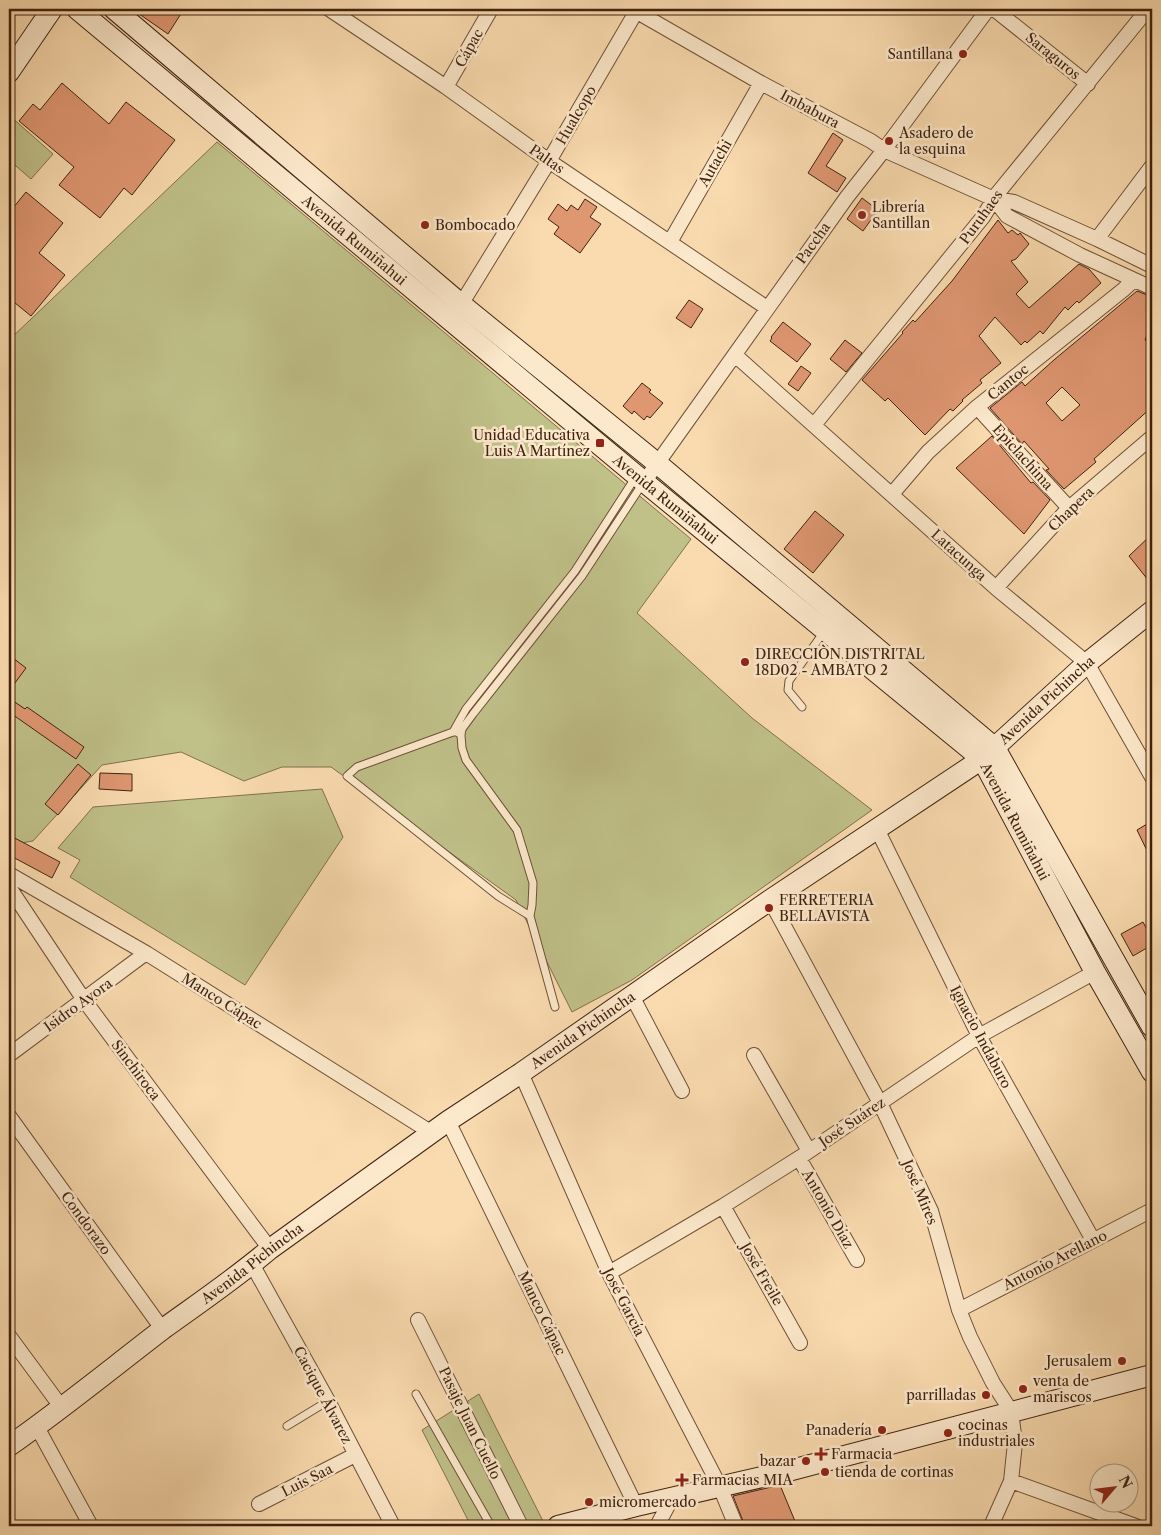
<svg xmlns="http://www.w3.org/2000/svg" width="1161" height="1535" font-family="'Libre Caslon Text',serif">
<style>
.green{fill:#c0c089;stroke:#80714d}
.building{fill:#df9772;stroke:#402211;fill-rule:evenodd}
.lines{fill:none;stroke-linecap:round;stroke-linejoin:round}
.lane-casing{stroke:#6e5038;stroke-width:9}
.street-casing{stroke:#6e5038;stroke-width:16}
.secondary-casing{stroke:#402211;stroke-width:22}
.lane{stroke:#fce8cb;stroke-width:7}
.street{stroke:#fce8cb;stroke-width:14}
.secondary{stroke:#fce8cb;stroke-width:20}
.poi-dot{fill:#8f2418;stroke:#fce8cb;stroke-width:2}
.labels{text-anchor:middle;stroke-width:5;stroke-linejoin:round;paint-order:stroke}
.street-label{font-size:14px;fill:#402211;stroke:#fce8cb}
.poi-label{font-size:14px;fill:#402211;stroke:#fce8cb;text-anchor:start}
</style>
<rect width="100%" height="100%" fill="#fadbaf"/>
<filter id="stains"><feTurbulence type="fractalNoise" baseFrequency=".004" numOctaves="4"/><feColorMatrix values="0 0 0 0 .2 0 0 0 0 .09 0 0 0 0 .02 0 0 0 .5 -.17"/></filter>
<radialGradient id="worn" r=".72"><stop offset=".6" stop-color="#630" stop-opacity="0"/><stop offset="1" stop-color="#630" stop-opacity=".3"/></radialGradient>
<path class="green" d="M10,116L53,154L31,179L9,160Z
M217,142L691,539L637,613L752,718L872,810L632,980L572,1012L516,900L331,767H282L244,781L181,752L102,765L33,841L9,845V340Z
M322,789L343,837L245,985L70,877L80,860L58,848L93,807Z
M479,1394L544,1523L533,1526H471L422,1430Z"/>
<path class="building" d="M132,9H184L168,34Z
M62,83L109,124L126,102L175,140L132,195L124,188L100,218L59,185L74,167L19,121L33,104L40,110Z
M833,133L843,140L826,166L846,178L837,192L808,173Z
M26,192L63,223L39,253L65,275L31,316L9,298V213Z
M862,198L878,210L863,231L847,219Z
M585,199L597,207L590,217L601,224L580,253L554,234L559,227L548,219L558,204L567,211L571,205L578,210Z
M998,220L1008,233L1012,230L1018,235L1020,233L1029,244L1016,259L1011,261L1028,282L1016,294L1029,308L1079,264L1089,269L1101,283L1079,303L1077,301L1068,310L1065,307L1043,334L1040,331L1027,343L1025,341L1021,345L995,317L979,336L1001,363L980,380L982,383L962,400L963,401L953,411L950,409L925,435L888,398L885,401L862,380L903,333L902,332L913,320L915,322L952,281Z
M1137,291L1152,297V322L1145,340L1152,344V407L1094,459L1096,462L1064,489L1046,470L1049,469L1024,441L1022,444L990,408L1022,382L1025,386L1055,359ZM1062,387L1080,405L1062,421L1046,403Z
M689,300L703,309L691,328L676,318Z
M783,322L811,344L797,362L770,341L772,338L771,337Z
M845,340L862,353L846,372L830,359Z
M801,366L811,373L798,391L788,384Z
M642,383L651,390L649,392L663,403L650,418L647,416L644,420L634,411L632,414L623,406Z
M992,436L1031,483L1033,482L1050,500L1024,534L956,468Z
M815,511L844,535L813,573L784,549Z
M1152,534V585L1129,556Z
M9,655L26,668L9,691Z
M9,698L25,709L27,707L84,747L76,759L9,712Z
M78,764L91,775L58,815L45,804Z
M100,773L132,774V791L99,789Z
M1152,821V861L1137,830Z
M9,835L60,862L52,878L9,855Z
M1143,922L1152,939V945L1133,956L1121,934Z
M780,1485L797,1526H745L733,1496Z"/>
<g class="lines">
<defs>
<path id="lane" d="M802,707L788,690L789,681L823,633
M453,732L466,709L575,571L635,478
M461,735L457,732H453L357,767L347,776L498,896L530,916
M555,1007L530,916L532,905L533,883L517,830L466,760L462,748L461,735L462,729L473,714L582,576L643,483
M416,1394L491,1526
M287,1426L328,1401"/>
<path id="street" d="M329,9L446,87L549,161L767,308
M632,9L761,83L871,141L884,150L994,199L1014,202L1097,239L1152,266
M994,9L1088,84
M446,87L491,9
M994,199L1007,216L1080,255L1152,288
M1097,239L1152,166
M670,242L761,83
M457,311L549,161L636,12
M735,355L996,588L1087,663L1152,777
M977,407L1069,508
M814,425L983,217L997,194L1148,9
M644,482L847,197L884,150L988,9
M892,494L928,452L977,407L1123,290L1134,280
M996,588L1069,508L1152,437
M877,829L979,1036L1093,1240
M9,874L146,953L432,1133
M9,887L84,1000L270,1249
M770,900L880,1103L931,1211L959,1310L970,1337L993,1383L1011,1411L1015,1443L1011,1481L991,1526
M632,996L682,1091
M9,1055L146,953
M754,1055L809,1151
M521,1073L609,1273L720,1487L736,1526
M9,1116L163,1330
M448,1121L636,1506
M799,1158L857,1260
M723,1206L800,1343
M252,1264L328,1401L393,1526
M609,1273L723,1206L799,1158L979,1036L1095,972
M959,1310L1152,1210
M418,1320L521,1526
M9,1336L62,1408
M37,1427L91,1526
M1011,1481L1136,1526
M259,1504L355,1455
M657,1526L672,1498"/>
<g id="secondary">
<path id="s1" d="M77,9L637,476L982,759L1095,972L1152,1072"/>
<path d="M114,9L461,304L658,464L995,748L1152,1027"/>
<path d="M9,72L52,9"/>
<path id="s2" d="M9,1446C62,1409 112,1368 163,1329C199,1303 236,1278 270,1249L448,1121L521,1073L770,900L982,759L1087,663L1152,611"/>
<path d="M558,1526L636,1506L784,1472L1152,1375"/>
</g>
</defs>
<use href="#lane" class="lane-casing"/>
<use href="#street" class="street-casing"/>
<use href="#secondary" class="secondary-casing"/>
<use href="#lane" class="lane"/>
<use href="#street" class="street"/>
<use href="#secondary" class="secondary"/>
</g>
<g class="poi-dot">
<circle cx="963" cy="54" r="5"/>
<circle cx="889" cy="141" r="5"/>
<circle cx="862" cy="215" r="5"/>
<circle cx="425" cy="225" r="5"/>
<rect x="595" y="438" width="10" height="10" rx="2.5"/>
<circle cx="745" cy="662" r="5"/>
<circle cx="769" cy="908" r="5"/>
<circle cx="1122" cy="1361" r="5"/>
<circle cx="1023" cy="1389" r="5"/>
<circle cx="986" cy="1395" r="5"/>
<circle cx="882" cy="1430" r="5"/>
<circle cx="948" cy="1433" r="5"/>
<path d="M818.5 1446.5h5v5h5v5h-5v5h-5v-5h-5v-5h5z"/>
<circle cx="806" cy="1461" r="5"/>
<circle cx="825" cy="1472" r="5"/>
<path d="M679.5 1472.5h5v5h5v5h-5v5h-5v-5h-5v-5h5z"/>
<circle cx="589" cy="1502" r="5"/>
</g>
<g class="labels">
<g class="street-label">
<text transform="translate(469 48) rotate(-61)" y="5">Cápac</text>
<text transform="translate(1053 56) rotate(39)" y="5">Saraguros</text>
<text transform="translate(810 109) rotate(28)" y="5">Imbabura</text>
<text transform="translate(576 115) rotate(-60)" y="5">Hualcopo</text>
<text transform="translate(547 159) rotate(35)" y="5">Paltas</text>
<text transform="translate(715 163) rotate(-60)" y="5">Autachi</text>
<text transform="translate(981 217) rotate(-54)" y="5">Puruhaes</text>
<text dy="5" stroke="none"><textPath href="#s1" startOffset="361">Avenida Rumiñahui</textPath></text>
<text transform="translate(813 243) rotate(-54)" y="5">Paccha</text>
<text transform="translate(1008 382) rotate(-39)" y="5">Cantoc</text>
<text transform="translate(1023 457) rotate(48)" y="5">Epiclachima</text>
<text dy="5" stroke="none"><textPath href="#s1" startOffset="766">Avenida Rumiñahui</textPath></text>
<text transform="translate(1071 509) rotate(-44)" y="5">Chapera</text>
<text transform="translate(959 555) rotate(42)" y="5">Latacunga</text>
<text dy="5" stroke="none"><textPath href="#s2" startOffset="1279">Avenida Pichincha</textPath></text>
<text dy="5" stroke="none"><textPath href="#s1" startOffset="1246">Avenida Rumiñahui</textPath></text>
<text transform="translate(222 1001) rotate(32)" y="5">Manco Cápac</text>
<text transform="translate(78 1005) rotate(-36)" y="5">Isidro Ayora</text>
<text dy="5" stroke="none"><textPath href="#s2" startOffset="709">Avenida Pichincha</textPath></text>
<text transform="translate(981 1037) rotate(62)" y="5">Ignacio Indaburo</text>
<text transform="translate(136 1070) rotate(53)" y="5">Sinchiroca</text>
<text transform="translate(852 1122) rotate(-34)" y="5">José Suárez</text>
<text transform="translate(920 1192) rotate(67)" y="5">José Mires</text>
<text transform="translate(828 1209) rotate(60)" y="5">Antonio Díaz</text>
<text transform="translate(86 1223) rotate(54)" y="5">Condorazo</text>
<text transform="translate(1055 1260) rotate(-27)" y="5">Antonio Arellano</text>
<text dy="5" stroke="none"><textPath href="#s2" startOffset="304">Avenida Pichincha</textPath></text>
<text transform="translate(762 1274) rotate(60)" y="5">José Freile</text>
<text transform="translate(624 1302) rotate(63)" y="5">José García</text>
<text transform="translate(542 1313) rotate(64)" y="5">Manco Cápac</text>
<text transform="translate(323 1395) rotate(62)" y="5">Cacique Álvarez</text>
<text transform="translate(470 1423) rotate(64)" y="5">Pasaje Juan Cuello</text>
<text transform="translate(307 1480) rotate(-27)" y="5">Luis Saa</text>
</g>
<g class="poi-label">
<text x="953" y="59" text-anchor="end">Santillana</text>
<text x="899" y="138">Asadero de<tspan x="899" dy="16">la esquina</tspan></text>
<text x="872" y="212">Librería<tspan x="872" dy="16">Santillan</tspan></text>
<text x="435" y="230">Bombocado</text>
<text x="590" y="440" text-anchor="end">Unidad Educativa<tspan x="590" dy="16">Luis A Martínez</tspan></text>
<text x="755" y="659">DIRECCIÒN DISTRITAL<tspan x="755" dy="16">18D02 - AMBATO 2</tspan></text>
<text x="779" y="905">FERRETERIA<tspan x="779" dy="16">BELLAVISTA</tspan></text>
<text x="1112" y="1366" text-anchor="end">Jerusalem</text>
<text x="1033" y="1386">venta de<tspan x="1033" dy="16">mariscos</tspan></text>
<text x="976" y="1400" text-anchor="end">parrilladas</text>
<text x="958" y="1430">cocinas<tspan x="958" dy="16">industriales</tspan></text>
<text x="872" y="1435" text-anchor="end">Panadería</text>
<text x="831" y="1459">Farmacia</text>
<text x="796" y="1466" text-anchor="end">bazar</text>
<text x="835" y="1477">tienda de cortinas</text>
<text x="692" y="1485">Farmacias MIA</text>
<text x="599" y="1507">micromercado</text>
</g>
</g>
<rect width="1161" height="1535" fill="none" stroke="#fadbaf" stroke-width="30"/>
<rect x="10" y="10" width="1141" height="1515" fill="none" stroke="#402211" stroke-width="2.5"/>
<rect x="15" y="15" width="1131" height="1505" fill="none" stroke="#402211"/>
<g transform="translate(1114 1488) rotate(62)"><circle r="24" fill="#fce8cb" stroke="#b19981"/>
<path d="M0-4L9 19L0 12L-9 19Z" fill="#8f2418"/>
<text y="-8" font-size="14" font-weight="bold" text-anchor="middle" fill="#402211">N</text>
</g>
<rect width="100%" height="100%" filter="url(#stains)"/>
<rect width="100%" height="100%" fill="url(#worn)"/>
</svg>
